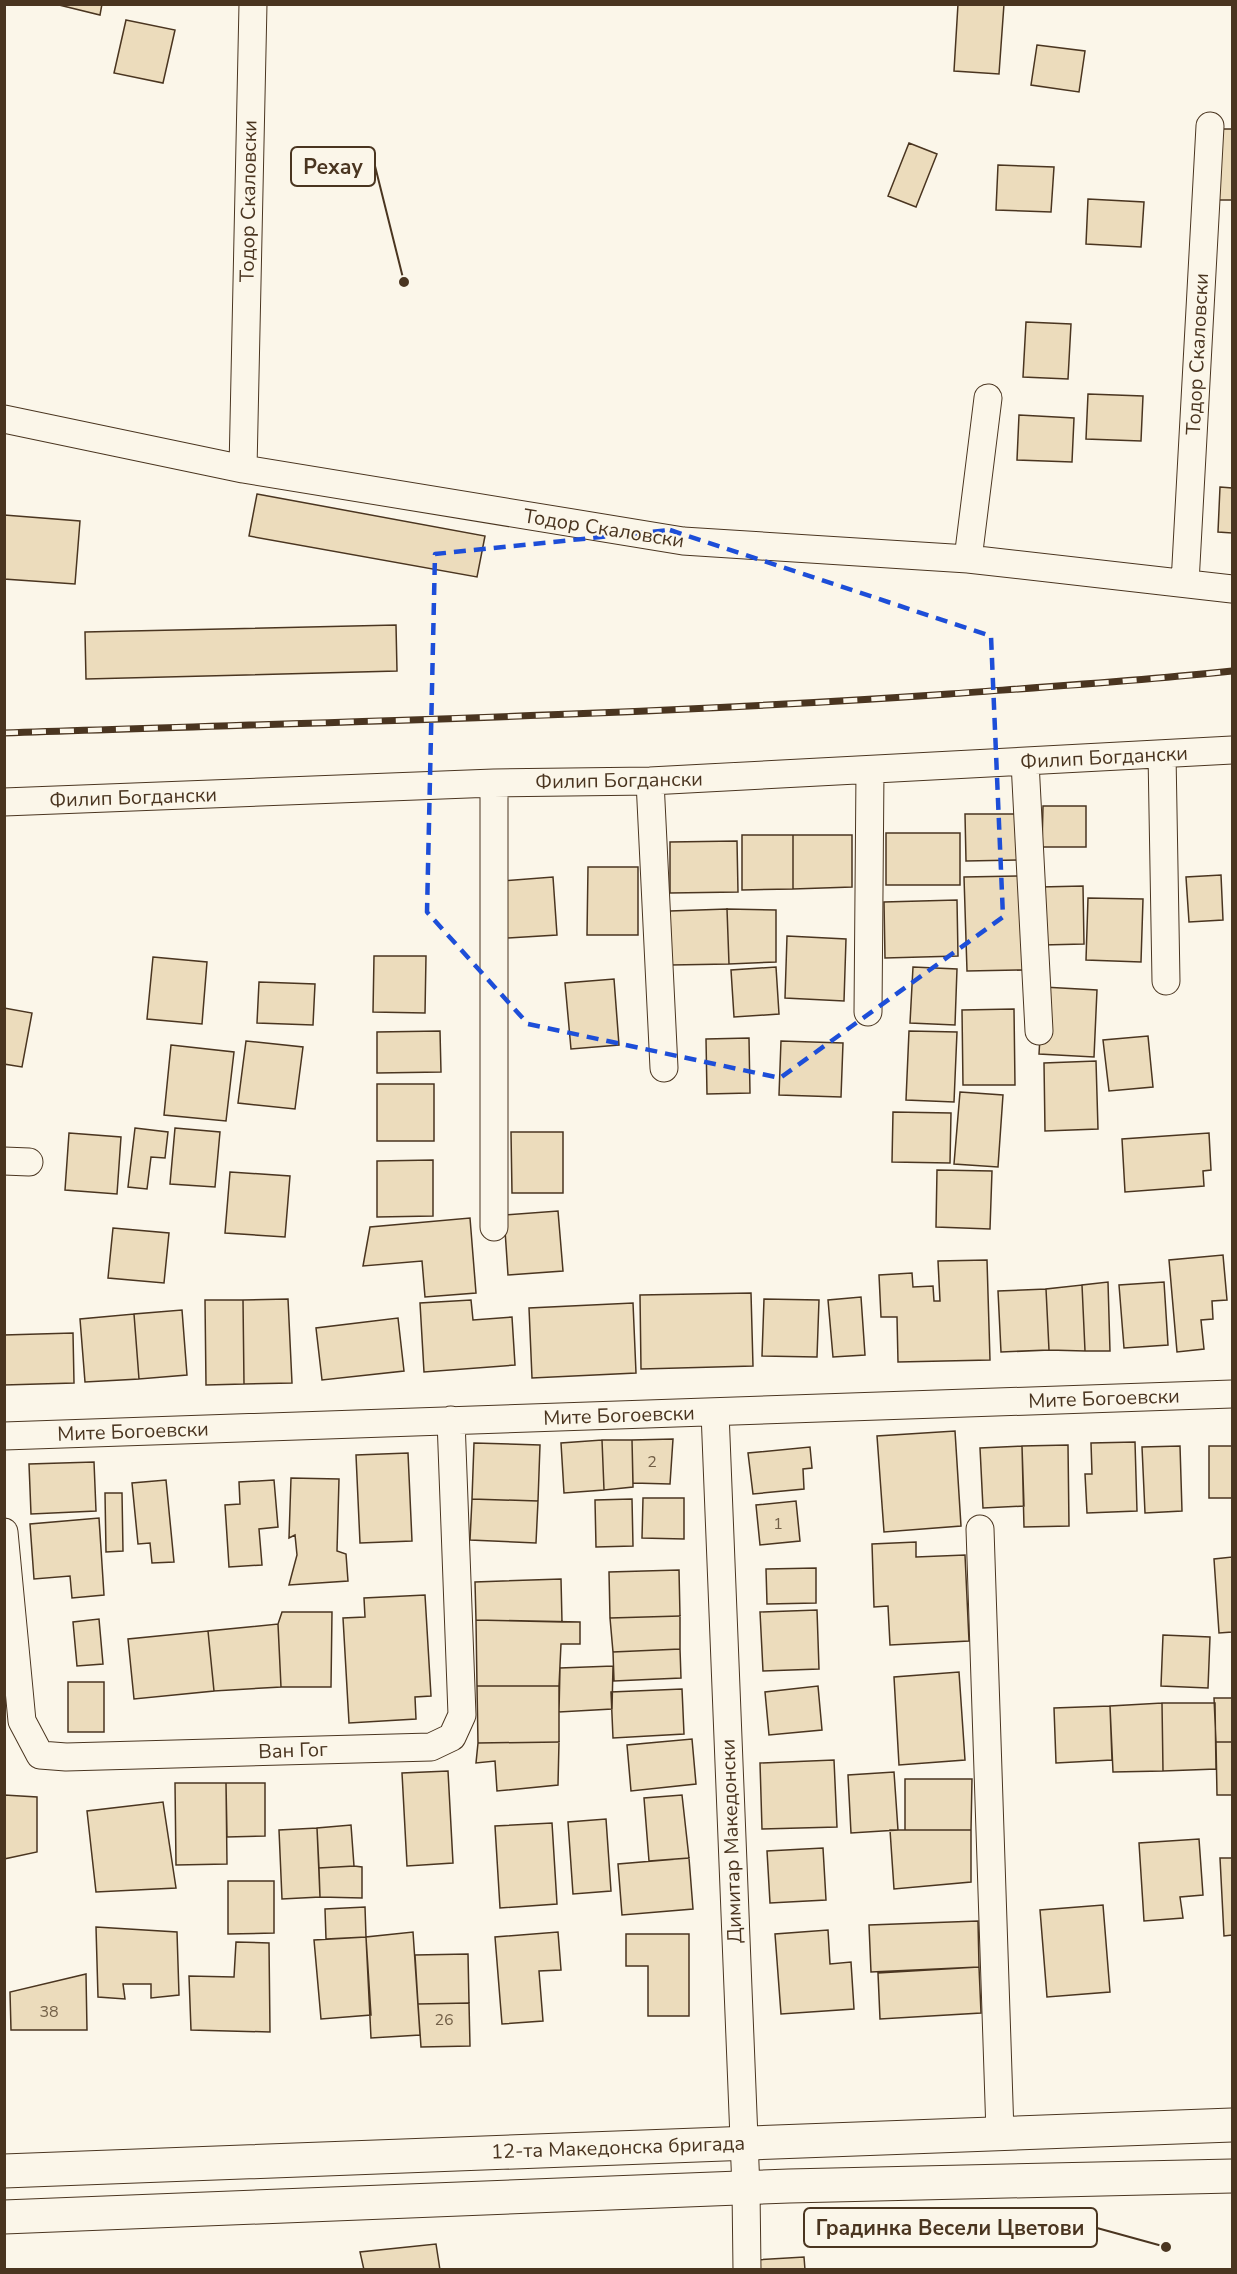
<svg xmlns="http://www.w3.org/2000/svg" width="1237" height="2274" font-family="'Nunito Sans',sans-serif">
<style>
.building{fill:#ecdcbc;stroke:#4a3520;stroke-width:1.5}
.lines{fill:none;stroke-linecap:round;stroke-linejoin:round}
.street-casing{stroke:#4a3520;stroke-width:29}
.secondary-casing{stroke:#4a3520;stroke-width:35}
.street{stroke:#fbf6e9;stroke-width:27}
.secondary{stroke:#fbf6e9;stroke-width:33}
.rail-casing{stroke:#4a3520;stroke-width:7}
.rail{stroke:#fbf6e9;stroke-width:4.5;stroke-dasharray:14;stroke-linecap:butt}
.marked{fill:none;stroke:#1d4ed8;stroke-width:4.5;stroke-dasharray:12 8;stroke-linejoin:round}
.labels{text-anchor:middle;stroke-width:4.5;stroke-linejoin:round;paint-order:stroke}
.number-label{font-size:16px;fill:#725f47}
.street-label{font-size:20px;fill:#4a3520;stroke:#fbf6e9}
.leader{fill:none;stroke:#4a3520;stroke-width:2}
.callout-dot{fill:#4a3520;stroke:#fbf6e9;stroke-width:2}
.callout{fill:#fbf6e9;stroke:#4a3520;stroke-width:2}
.callout-label{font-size:21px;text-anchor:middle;font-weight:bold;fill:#4a3520}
</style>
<rect width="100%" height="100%" fill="#fbf6e9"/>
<path class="building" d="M55,4H102L100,15Z
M958,4H1004L999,74L954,71Z
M126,20L175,30L163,83L114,73Z
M1037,45L1085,51L1079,92L1031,85Z
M1219,129H1232V200H1215Z
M909,143L937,154L916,207L888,196Z
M998,165L1054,167L1051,212L996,210Z
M1088,199L1144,202L1141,247L1086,244Z
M1026,322L1071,324L1068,379L1023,377Z
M1088,394L1143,396L1141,441L1086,439Z
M1019,415L1074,418L1072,462L1017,460Z
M1220,487L1232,488V533L1218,532Z
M257,494L485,536L477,577L249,536Z
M4,515L80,521L75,584L4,579Z
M396,625L397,671L86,679L85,632Z
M1043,806H1086V847H1042Z
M965,814H1022L1023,860L966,861Z
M886,833H960V885H886Z
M742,835H793V889L742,890Z
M793,835H852V887L793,889Z
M737,841L738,892L670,893V842Z
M588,867H638V935H587Z
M1221,875L1223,920L1189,922L1186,877Z
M1020,876L1023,970L967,971L964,877Z
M553,877L557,935L506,938L502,881Z
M1083,886L1084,944L1042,945L1040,887Z
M1088,898L1143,899L1141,962L1086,960Z
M957,900L958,956L885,958L884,902Z
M727,909L776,910V962L729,964Z
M727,909L729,964L671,965L670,911Z
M787,936L846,939L844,1001L785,998Z
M374,956H426L425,1013L373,1012Z
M153,957L207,962L202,1024L147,1019Z
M776,967L779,1014L734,1017L731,970Z
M913,967L957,969L955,1025L910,1023Z
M614,979L619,1045L571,1049L565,983Z
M259,982L315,984L313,1025L257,1023Z
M1043,987L1097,990L1094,1057L1039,1054Z
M4,1008L32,1013L22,1067L4,1064Z
M1014,1009L1015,1085H963L962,1010Z
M440,1031L441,1072L377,1073V1032Z
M909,1031L957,1032L954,1102L906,1100Z
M1148,1036L1153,1087L1109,1091L1103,1040Z
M749,1038L750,1093L707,1094L706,1039Z
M246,1041L303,1047L295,1109L238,1103Z
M781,1041L843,1043L841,1097L779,1095Z
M171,1045L234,1052L226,1121L164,1115Z
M1096,1061L1098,1129L1045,1131L1044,1063Z
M377,1084H434V1141H377Z
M960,1092L1003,1095L998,1167L954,1164Z
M893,1112L951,1113L950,1163L892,1162Z
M135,1128L168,1132L165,1158L151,1157L147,1189L128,1187Z
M175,1128L220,1132L215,1187L170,1184Z
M511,1132H563V1193H512Z
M69,1133L121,1137L117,1194L65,1190Z
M1209,1133L1211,1170L1203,1171L1204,1186L1125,1192L1122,1139Z
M433,1160V1216L377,1217V1161Z
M937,1170L992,1171L990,1229L936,1227Z
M230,1172L290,1176L285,1237L225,1233Z
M558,1211L563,1271L508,1275L504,1215Z
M470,1218L476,1293L425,1297L422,1261L363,1266L370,1227Z
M113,1228L169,1233L164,1283L108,1278Z
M1223,1255L1227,1300L1212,1301L1213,1319L1201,1320L1204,1349L1177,1352L1169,1260Z
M987,1260L990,1360L898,1362L897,1317H881L879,1275L912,1273L913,1287L933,1286L934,1301H940L938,1261Z
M1108,1282L1110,1351H1085L1082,1285Z
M1164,1282L1168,1345L1124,1348L1119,1285Z
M1082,1285L1085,1351L1049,1350L1046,1289Z
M1046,1289L1049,1350L1001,1352L998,1291Z
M751,1293L753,1366L641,1369L640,1295Z
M861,1297L865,1355L833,1357L828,1300Z
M288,1299L292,1383L244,1384L243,1300Z
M764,1299L819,1300L817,1357L762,1356Z
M205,1300H243L244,1384L206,1385Z
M471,1300L473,1320L512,1317L515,1365L424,1372L420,1303Z
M633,1303L636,1373L532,1378L529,1308Z
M182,1310L187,1375L139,1379L134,1314Z
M134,1314L139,1379L85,1382L80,1319Z
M398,1318L404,1371L322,1380L316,1328Z
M73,1333L74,1383L4,1385V1335Z
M955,1431L961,1526L884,1532L877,1436Z
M673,1439L670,1484L633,1483L632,1440Z
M602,1440H632L633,1487L604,1490Z
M602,1440L604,1490L564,1493L561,1443Z
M1135,1442L1137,1511L1087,1513L1085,1474H1092L1091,1443Z
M474,1443L540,1445L538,1501L472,1499Z
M1068,1445L1069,1526L1024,1527L1022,1446Z
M1022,1446L1024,1506L983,1508L980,1448Z
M1180,1446L1182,1511L1145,1513L1142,1447Z
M1209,1446H1232V1498H1209Z
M810,1447L812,1468L803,1469L804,1489L753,1494L748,1453Z
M408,1453L412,1541L360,1543L356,1455Z
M94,1462L96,1511L31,1514L29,1464Z
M291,1478L339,1479L337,1551L346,1554L348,1581L289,1585L297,1555L295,1535L289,1538Z
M166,1480L174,1562L152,1563L150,1543L138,1544L132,1483Z
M274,1480L278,1527L259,1529L262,1565L229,1567L225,1505L240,1504L239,1482Z
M105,1493H122L123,1551L106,1552Z
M643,1498H684V1539L642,1538Z
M472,1499L538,1501L536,1543L470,1540Z
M632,1499L633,1546L596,1547L595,1500Z
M796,1501L800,1541L760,1545L756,1505Z
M99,1518L104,1595L72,1598L70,1576L34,1579L30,1524Z
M916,1542V1557L965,1555L969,1641L890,1645L888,1606L874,1607L872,1544Z
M1232,1557V1632L1219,1633L1214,1559Z
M816,1568V1603L767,1604L766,1569Z
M679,1570L680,1616L610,1618L609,1572Z
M561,1579L562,1622L476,1620L475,1582Z
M425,1595L431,1696L415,1697L416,1719L349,1723L343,1618L365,1617L364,1598Z
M817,1610L819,1669L763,1671L760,1612Z
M282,1612H332L331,1687H281L278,1624Z
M680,1616V1649L613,1652L610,1618Z
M99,1619L103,1664L77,1666L73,1622Z
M476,1620L580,1622V1644H561L559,1686H477Z
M278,1624L281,1687L214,1691L208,1631Z
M208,1631L214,1691L134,1699L128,1639Z
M1163,1635L1210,1637L1208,1688L1161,1686Z
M680,1649L681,1678L614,1681L613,1652Z
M613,1666L612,1709L559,1712L560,1668Z
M959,1672L965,1760L899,1765L894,1677Z
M68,1682H104V1732H68Z
M477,1686H559V1742L478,1743Z
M818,1686L822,1730L769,1735L765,1692Z
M682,1689L684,1734L613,1738L611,1692Z
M1214,1698H1232V1742H1216Z
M1162,1703H1215L1216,1769L1163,1771Z
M1162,1703L1163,1771L1113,1772L1110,1706Z
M1110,1706L1112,1760L1056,1763L1054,1708Z
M692,1739L696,1784L631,1791L627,1745Z
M559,1742L558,1785L497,1791L495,1761L476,1763L478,1743Z
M1216,1742H1232V1795H1217Z
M834,1760L837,1827L762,1829L760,1763Z
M448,1771L453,1863L407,1866L402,1773Z
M894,1772L898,1830L851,1833L848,1775Z
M905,1779H972L971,1830H905Z
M175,1783H226L227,1864L176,1865Z
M226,1783H265V1836L227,1837Z
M4,1795L37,1797V1852L4,1859Z
M682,1795L689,1858L649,1861L644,1798Z
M163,1802L176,1888L96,1892L87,1811Z
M606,1819L611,1891L573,1894L568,1822Z
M552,1823L557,1904L500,1908L495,1826Z
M351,1825L354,1866L319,1868L317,1828Z
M317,1828L320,1897L282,1899L279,1830Z
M890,1830H971V1882L894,1889Z
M1199,1839L1203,1895L1180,1897L1183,1918L1144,1921L1139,1843Z
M823,1848L826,1900L770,1903L767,1851Z
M689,1858L693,1909L622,1915L618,1864Z
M1220,1858H1232V1935L1224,1936Z
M354,1866L362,1867V1898L320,1897L319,1868Z
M228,1881H274V1933L228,1934Z
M1103,1905L1110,1992L1047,1997L1040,1910Z
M365,1907L366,1937L326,1939L325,1909Z
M978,1921L979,1967L871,1972L869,1925Z
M96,1927L177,1932L179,1995L151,1998V1984H123L125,1999L98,1997Z
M828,1930L830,1964L851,1962L854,2009L781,2014L775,1934Z
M413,1932L420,2035L371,2038L366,1937Z
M558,1932L561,1970L539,1971L543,2021L502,2024L495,1937Z
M626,1934H689V2016H648V1966H626Z
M366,1937L371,2015L321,2019L314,1940Z
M236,1942L269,1943L270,2032L191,2030L189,1976L234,1977Z
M468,1954L469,2003L418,2004L415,1955Z
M979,1967L981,2013L880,2019L878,1973Z
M86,1974L87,2030H11L10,1992Z
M469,2003L470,2046L421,2047L418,2004Z
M436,2244L440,2270H364L360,2252Z
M804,2257L805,2270H755V2260Z"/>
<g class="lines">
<defs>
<path id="street" d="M4,419L243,469L683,541L968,559L1232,589
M243,469L253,4
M968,559L988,398
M1185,583L1210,126
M1162,754L1166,981
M1025,762L1039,1031
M650,781L664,1068
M494,783V1227
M4,802L494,783L650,781L1232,750
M868,1012L870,770
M4,1161L29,1162
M715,1412L746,2189L747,2270
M4,1436L1232,1394
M980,1529L1000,2133
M4,1532L22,1721L40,1755L66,1757L431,1747L452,1737L462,1715L451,1420"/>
<path id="secondary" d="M4,2171L1232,2125
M4,2217L789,2186L1232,2176"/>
</defs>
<use href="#street" class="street-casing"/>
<use href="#secondary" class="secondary-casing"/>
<use href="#street" class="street"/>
<use href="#secondary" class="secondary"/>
<defs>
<path id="rail" d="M4,733C319,722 635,716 949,694C1044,687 1138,681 1232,671"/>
</defs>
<use href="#rail" class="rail-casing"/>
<use href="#rail" class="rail"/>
</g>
<path class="marked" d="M670,530L991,636L1003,917L780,1078L528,1024L427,912L435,554Z"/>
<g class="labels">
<g class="number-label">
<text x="652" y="1467">2</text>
<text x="778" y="1529">1</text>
<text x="49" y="2017">38</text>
<text x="444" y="2025">26</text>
</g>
<g class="street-label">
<text transform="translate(248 201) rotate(-89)" y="7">Тодор Скаловски</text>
<text transform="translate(1197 354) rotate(-87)" y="7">Тодор Скаловски</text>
<text transform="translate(604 528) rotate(9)" y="7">Тодор Скаловски</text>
<text transform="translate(1104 757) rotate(-3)" y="7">Филип Богдански</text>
<text transform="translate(619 780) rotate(-1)" y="7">Филип Богдански</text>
<text transform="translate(133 797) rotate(-2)" y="7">Филип Богдански</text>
<text transform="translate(1104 1398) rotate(-2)" y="7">Мите Богоевски</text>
<text transform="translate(619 1415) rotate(-2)" y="7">Мите Богоевски</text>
<text transform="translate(133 1431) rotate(-2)" y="7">Мите Богоевски</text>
<text transform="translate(293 1750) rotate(-2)" y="7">Ван Гог</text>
<text transform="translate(731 1841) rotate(-92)" y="7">Димитар Македонски</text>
<text transform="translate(618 2147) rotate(-2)" y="7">12-та Македонска бригада</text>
</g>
</g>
<path class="leader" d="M404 282L375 166M1166 2247L1097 2228"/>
<g class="callout-dot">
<circle cx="404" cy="282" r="6"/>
<circle cx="1166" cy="2247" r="6"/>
</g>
<g class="callout">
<rect x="291" y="147" width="84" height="39" rx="6"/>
<rect x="804" y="2208" width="293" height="39" rx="6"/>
</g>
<g class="callout-label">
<text x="333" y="174">Рехау</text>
<text x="950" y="2235">Градинка Весели Цветови</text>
</g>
<rect width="1237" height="2274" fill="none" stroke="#4a3520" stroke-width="12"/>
</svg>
